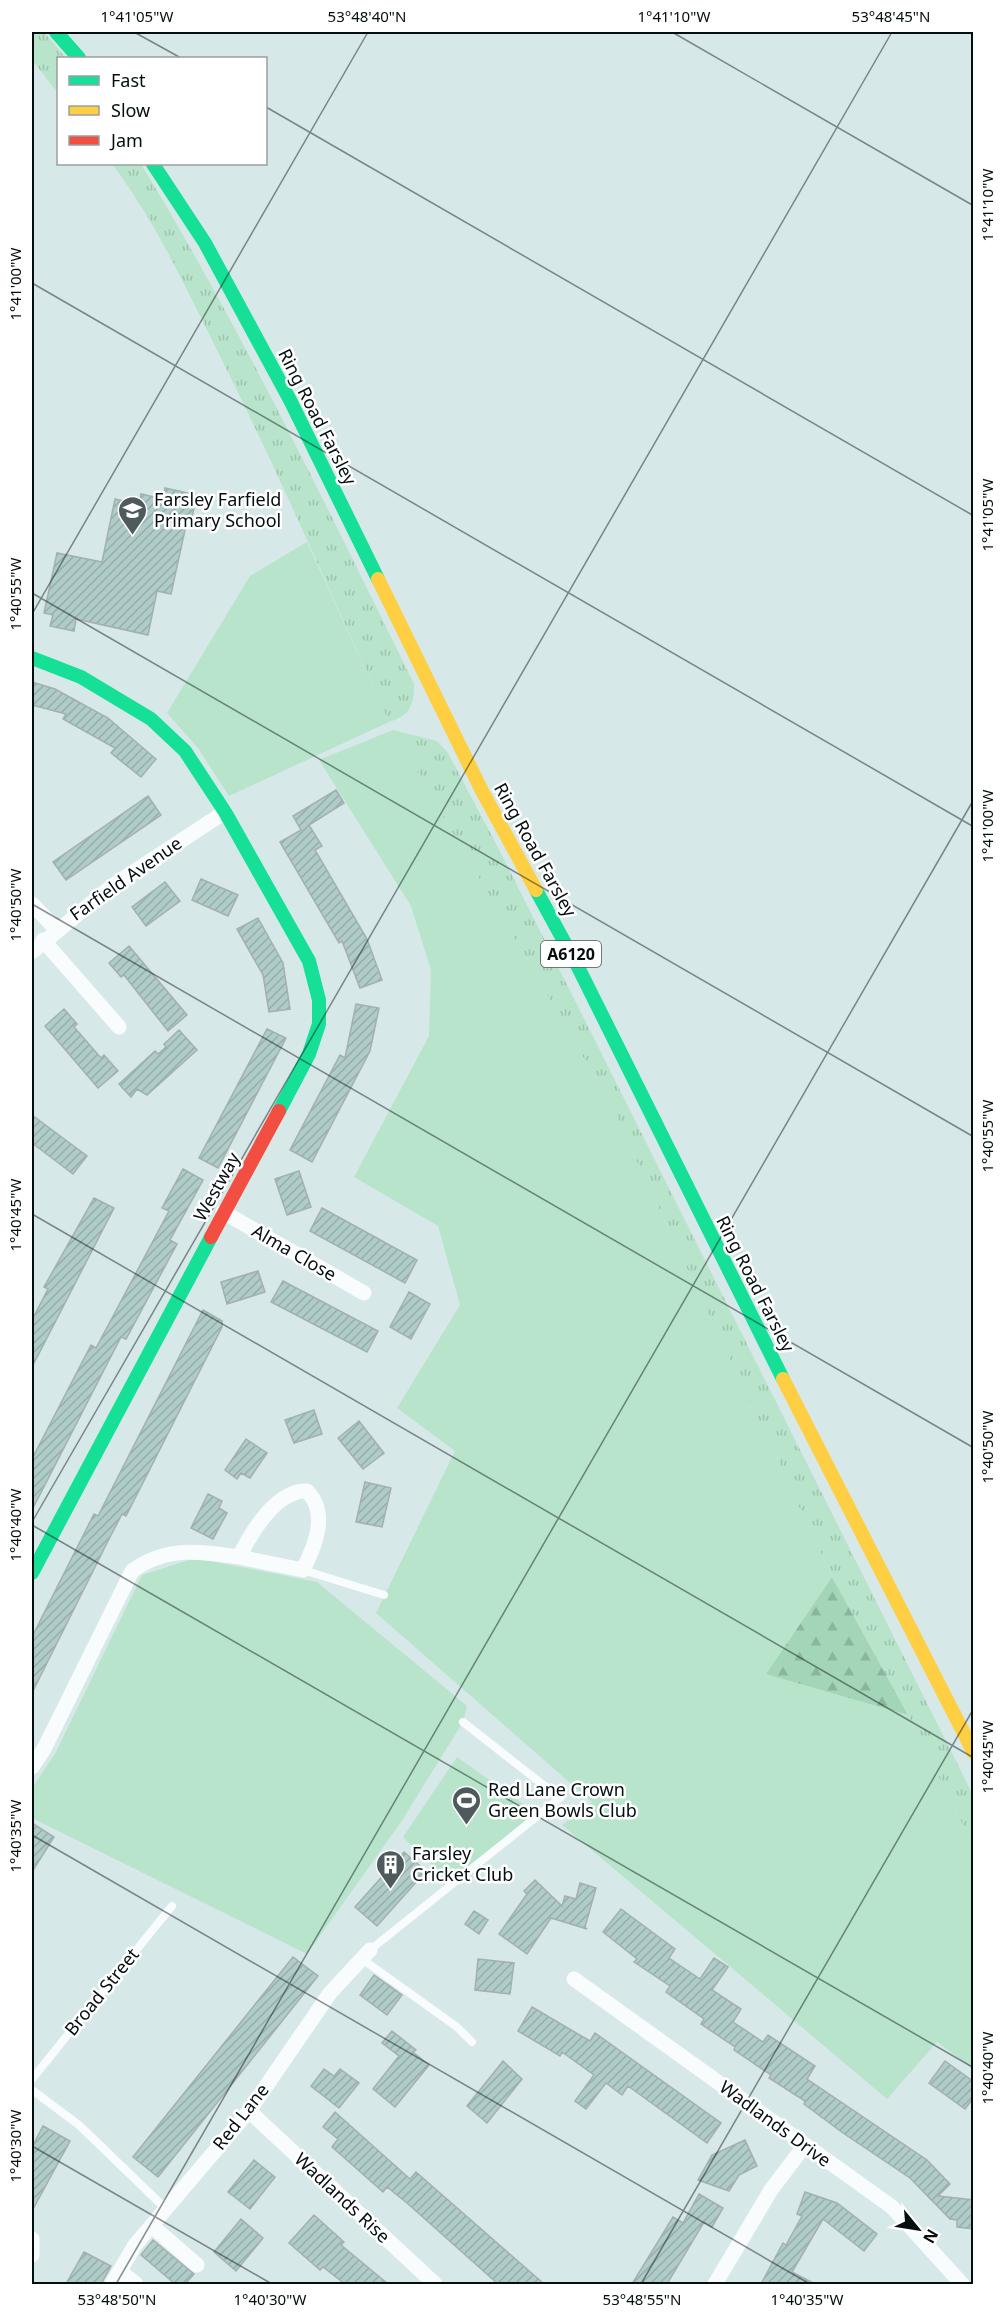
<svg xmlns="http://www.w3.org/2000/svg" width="1005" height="2316" font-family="'Noto Sans',sans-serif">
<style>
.grass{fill:url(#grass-tufts)}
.forest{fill:url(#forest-firs)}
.park{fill:#b8e4cb}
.building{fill:url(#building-hatch);stroke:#a3b0af;stroke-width:1.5}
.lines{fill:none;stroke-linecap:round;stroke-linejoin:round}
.lane{stroke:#f9fcfc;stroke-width:8}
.street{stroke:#f9fcfc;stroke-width:15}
.fast{stroke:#16e098;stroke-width:14}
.slow{stroke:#ffcf43;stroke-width:14}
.jam{stroke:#f24e42;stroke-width:14}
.ticks{fill:none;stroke:#050e0f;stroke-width:1.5;stroke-opacity:0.45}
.labels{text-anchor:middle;stroke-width:5;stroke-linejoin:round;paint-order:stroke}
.shield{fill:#fff;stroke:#505657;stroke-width:1.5}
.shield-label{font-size:16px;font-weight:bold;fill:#050e0f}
.street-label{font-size:18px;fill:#050e0f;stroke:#fff}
.poi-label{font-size:18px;fill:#050e0f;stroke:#fff;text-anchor:start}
.neatline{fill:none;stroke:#050e0f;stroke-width:2}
.ticks-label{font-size:15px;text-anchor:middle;fill:#050e0f}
</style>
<defs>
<pattern id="grass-tufts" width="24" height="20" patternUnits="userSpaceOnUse" patternTransform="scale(1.5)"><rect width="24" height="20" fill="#b8e4cb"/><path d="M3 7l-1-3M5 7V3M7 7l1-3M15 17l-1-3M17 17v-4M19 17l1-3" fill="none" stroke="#9dc2ad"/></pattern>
<pattern id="forest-firs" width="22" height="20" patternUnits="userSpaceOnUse" patternTransform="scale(1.5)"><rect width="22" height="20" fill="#a3d5b9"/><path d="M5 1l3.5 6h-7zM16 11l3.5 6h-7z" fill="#8bb69e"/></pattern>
<pattern id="building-hatch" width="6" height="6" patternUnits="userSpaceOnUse" patternTransform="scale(1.5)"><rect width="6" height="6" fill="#afccc8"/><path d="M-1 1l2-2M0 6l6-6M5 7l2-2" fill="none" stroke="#95aeab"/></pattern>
</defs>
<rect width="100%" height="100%" fill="#d7e8e8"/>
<path class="grass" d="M32,32H44L66,58H58V93L32,60Z
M112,164H141C243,332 327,507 414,684C414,705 410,716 389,722C332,596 277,469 215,346C184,284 154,219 112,164Z
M393,730L437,741L448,753L505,861L973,1795V1846L908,1715L832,1577L607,1098Z"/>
<path class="forest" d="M832,1577L908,1715L765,1675Z"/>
<path class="park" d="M307,542L389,722L229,796L198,748L167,713L250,576Z
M393,730L607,1098L832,1577L766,1674L908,1715L973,1846V2069L937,2042L887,2099L562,1825L592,1802L376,1613L455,1451L397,1408L460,1305L438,1226L354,1177L429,1036L431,970L411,906L319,760Z
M195,1558L317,1582L467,1706L463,1722L401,1822L307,1954L32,1818V1788L55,1754L142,1575Z
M457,1757L539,1815L451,1884L403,1837Z"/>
<path class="building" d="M165,488L197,495L192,517L188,516L171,594L157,591L148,635L76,619L74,631L50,626L53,615L44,613L57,553L102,562L115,499L139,505L141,494L163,499Z
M32,682L55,689L108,718L156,759L141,777L111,753L115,748L63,719L66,714L32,705Z
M336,790L344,803L309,825L322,846L315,850L367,939L382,980L360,988L342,941L339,943L280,842L301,830L293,816Z
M148,796L161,815L66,880L53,862Z
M201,879L238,895L228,916L192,900Z
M165,882L180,901L146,926L132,907Z
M258,918L283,963L290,1009L269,1012L263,975L237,929Z
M129,946L187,1015L168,1031L124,975L121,977L109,963Z
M356,1004L379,1008L370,1051L312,1162L290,1150L340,1055L345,1058Z
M64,1009L77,1024L74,1027L101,1058L104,1055L118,1071L98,1088L45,1026Z
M267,1029L286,1038L218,1168L199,1158Z
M179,1030L197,1050L147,1095L137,1089L131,1097L119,1084L155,1051L158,1054L166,1047L164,1044Z
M32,1115L87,1156L73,1174L32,1143Z
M183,1169L203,1180L170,1240L177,1244L126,1339L121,1337L32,1510V1459L91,1345L96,1348L169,1211L162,1208Z
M299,1171L311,1207L287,1215L275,1179Z
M94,1198L114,1208L32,1367V1320L48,1289L44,1287Z
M322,1208L417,1260L405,1283L310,1231Z
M258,1271L265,1292L227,1304L221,1282Z
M283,1281L378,1331L367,1352L271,1302Z
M409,1292L430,1304L411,1339L390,1327Z
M203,1310L222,1321V1327L126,1516L122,1514L108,1541L32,1693V1637L94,1514L98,1516Z
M314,1410L322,1434L294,1443L285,1420Z
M359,1421L384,1453L363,1469L338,1438Z
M246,1439L267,1453L250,1478L241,1473L237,1479L225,1470Z
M365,1482L391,1488L382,1527L356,1522Z
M208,1494L222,1501L219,1508L227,1513L213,1539L191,1528Z
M32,1823L54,1837L32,1872Z
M404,1852L426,1871L377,1926L355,1907Z
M535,1880L562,1906L565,1896L576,1899L580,1883L596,1888L585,1927L587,1929L551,1918L527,1954L499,1934L527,1894L524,1891Z
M621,1909L675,1949L669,1958L700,1979L714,1958L728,1967L712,1990L741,2009L733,2022L763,2042L768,2035L815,2066L807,2079L927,2160L950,2184L938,2196L974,2200V2229L957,2227V2220L950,2219L910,2178L843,2133L804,2104L805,2101L769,2078L771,2075L734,2050L735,2047L701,2024L704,2019L666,1992L670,1986L634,1962L637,1959L603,1932Z
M474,1911L488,1920L479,1934L465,1924Z
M293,1957L318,1976L158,2177L133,2157Z
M478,1959L514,1963L510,1994L475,1990Z
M374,1975L402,1995L387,2015L360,1995Z
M532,2007L590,2041L595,2033L721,2123L707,2143L628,2086L622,2095L606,2083L586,2109L575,2101L594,2075L562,2052L560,2056L518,2031Z
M392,2031L416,2050L413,2052L429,2065L395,2107L373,2089L399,2056L382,2043Z
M503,2061L522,2079L487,2123L467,2106Z
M945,2061L974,2082V2097L965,2109L929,2083Z
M324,2069L334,2076L340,2069L359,2083L339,2108L311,2086Z
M335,2112L410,2179L416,2172L544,2284H498L407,2203L387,2187L383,2192L332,2147L338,2139L323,2127Z
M43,2126L70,2141L32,2211V2147Z
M745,2140L757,2166L739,2175L729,2191L698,2180L712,2155Z
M254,2160L275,2177L250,2209L228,2192Z
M805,2192L837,2203L877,2234L864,2251L823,2219L792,2272L815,2284H761L783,2243L786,2245L802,2216L797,2214Z
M699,2194L723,2208L712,2227L704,2222L667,2284H632L673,2217L683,2223Z
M314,2215L344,2242L341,2245L388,2284H345L323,2267L320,2270L289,2243Z
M241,2219L263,2238L236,2271L214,2252Z
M153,2240L194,2274L185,2284H175L141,2255Z
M84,2252L111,2266L101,2284H66Z"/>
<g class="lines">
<path class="lane" d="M303,1570L384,1595
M370,1950L560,1798L463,1722
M362,1959L457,2027L472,2042
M32,2079L172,1906
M32,2090L79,2125L166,2209"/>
<path class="street" d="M32,904L56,929
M43,940L119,1027
M32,952L112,886L225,812
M223,1212L364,1293
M32,1767L44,1749L132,1571C166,1546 199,1551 239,1557C251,1533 276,1490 307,1491C329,1513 315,1546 303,1570L239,1557
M574,1979L892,2207L962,2284
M249,2111L435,2284
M152,2226L197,2265
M32,2239V2255
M120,2271L136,2284
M112,2284L135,2245L249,2111L330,1993L370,1950
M715,2284L771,2190L805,2145"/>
<path class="fast" d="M56,32L79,58
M153,164L205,243L290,400L378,579
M32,658L81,677L151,719L185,751L225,812L309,961L319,1000V1024L309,1054L279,1111
M536,890L578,967L783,1379
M32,1573L211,1237"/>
<path class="slow" d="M378,579L482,791L536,890
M783,1379L974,1753"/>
<path class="jam" d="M211,1237L279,1111"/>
</g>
<path class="ticks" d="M134,32L181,58M672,32L974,206M266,107L974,516M32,283L974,827M32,593L974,1137M32,614L368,32M32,904L974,1448M32,1214L974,1758M32,1522L892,32M32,1525L974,2068M32,1835L810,2284M32,2146L272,2284M116,2284L974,799M641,2284L974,1708"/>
<defs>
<symbol id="school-pin" viewBox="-11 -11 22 30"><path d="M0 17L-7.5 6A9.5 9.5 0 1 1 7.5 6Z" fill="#4e5a5b" stroke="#fff"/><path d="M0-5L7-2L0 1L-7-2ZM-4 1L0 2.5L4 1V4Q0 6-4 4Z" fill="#fff"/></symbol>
<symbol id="stadium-pin" viewBox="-11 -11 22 30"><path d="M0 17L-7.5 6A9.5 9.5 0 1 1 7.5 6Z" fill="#4e5a5b" stroke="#fff"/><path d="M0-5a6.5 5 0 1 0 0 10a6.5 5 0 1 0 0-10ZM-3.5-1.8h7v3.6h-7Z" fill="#fff"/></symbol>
<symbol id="building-pin" viewBox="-11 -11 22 30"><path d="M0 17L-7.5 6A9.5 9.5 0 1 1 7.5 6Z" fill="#4e5a5b" stroke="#fff"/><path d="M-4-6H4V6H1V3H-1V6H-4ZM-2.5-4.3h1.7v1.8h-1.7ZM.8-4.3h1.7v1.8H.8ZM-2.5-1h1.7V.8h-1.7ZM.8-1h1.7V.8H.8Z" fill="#fff"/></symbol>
</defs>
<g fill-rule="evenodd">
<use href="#school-pin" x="116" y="494" width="33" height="45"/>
<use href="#stadium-pin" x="450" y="1784" width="33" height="45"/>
<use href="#building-pin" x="374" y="1848" width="33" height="45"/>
</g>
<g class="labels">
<rect class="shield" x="541" y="941" width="60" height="26" rx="4.5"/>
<g class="shield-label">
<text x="571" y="960">A6120</text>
</g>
<g class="street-label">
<text transform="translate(317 417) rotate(63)" y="6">Ring Road Farsley</text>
<text transform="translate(535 850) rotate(61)" y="6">Ring Road Farsley</text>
<text transform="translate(126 879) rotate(-35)" y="6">Farfield Avenue</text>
<text transform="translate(217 1187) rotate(-61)" y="6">Westway</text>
<text transform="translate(294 1253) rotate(30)" y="6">Alma Close</text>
<text transform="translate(755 1284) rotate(63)" y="6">Ring Road Farsley</text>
<text transform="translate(102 1992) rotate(-51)" y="6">Broad Street</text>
<text transform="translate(241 2117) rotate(-52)" y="6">Red Lane</text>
<text transform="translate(775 2124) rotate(36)" y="6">Wadlands Drive</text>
<text transform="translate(342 2198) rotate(43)" y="6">Wadlands Rise</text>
</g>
<g class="poi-label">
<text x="154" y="506">Farsley Farfield<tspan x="154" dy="21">Primary School</tspan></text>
<text x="488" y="1796">Red Lane Crown<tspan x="488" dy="21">Green Bowls Club</tspan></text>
<text x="412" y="1860">Farsley<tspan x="412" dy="21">Cricket Club</tspan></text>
</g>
</g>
<rect width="1005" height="2316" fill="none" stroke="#ffffff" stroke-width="66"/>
<rect x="57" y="57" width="210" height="108" fill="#ffffff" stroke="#9b9f9f" stroke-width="1.5"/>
<rect x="69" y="76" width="30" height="9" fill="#16e098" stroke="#9b9f9f" stroke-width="1.5"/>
<text x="111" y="87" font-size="18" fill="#050e0f">Fast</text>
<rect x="69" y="106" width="30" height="9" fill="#ffcf43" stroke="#9b9f9f" stroke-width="1.5"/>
<text x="111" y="117" font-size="18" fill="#050e0f">Slow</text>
<rect x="69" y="136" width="30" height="9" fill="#f24e42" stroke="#9b9f9f" stroke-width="1.5"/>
<text x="111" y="147" font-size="18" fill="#050e0f">Jam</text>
<g transform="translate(918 2229) rotate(120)" stroke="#ffffff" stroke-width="4.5" paint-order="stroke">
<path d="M0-4.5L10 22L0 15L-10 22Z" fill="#050e0f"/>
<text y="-9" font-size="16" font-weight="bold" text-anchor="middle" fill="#050e0f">N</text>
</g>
<rect x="33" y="33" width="939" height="2250" class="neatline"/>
<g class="ticks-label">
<text x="137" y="22">1°41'05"W</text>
<text x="367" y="22">53°48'40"N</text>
<text x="674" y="22">1°41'10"W</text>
<text x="891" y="22">53°48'45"N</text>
<text transform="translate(988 205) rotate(-90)" y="5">1°41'10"W</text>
<text transform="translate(16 284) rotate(-90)" y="5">1°41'00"W</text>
<text transform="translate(988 515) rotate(-90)" y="5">1°41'05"W</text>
<text transform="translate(16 594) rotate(-90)" y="5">1°40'55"W</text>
<text transform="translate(988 826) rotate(-90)" y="5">1°41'00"W</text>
<text transform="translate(16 905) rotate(-90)" y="5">1°40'50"W</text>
<text transform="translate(988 1136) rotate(-90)" y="5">1°40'55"W</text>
<text transform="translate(16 1215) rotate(-90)" y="5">1°40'45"W</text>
<text transform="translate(988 1447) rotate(-90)" y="5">1°40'50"W</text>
<text transform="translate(16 1525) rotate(-90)" y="5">1°40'40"W</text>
<text transform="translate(988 1757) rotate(-90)" y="5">1°40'45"W</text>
<text transform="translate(16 1836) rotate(-90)" y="5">1°40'35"W</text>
<text transform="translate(988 2068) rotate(-90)" y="5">1°40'40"W</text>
<text transform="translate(16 2146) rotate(-90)" y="5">1°40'30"W</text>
<text x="117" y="2305">53°48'50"N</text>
<text x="270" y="2305">1°40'30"W</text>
<text x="642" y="2305">53°48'55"N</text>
<text x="807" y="2305">1°40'35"W</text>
</g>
</svg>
